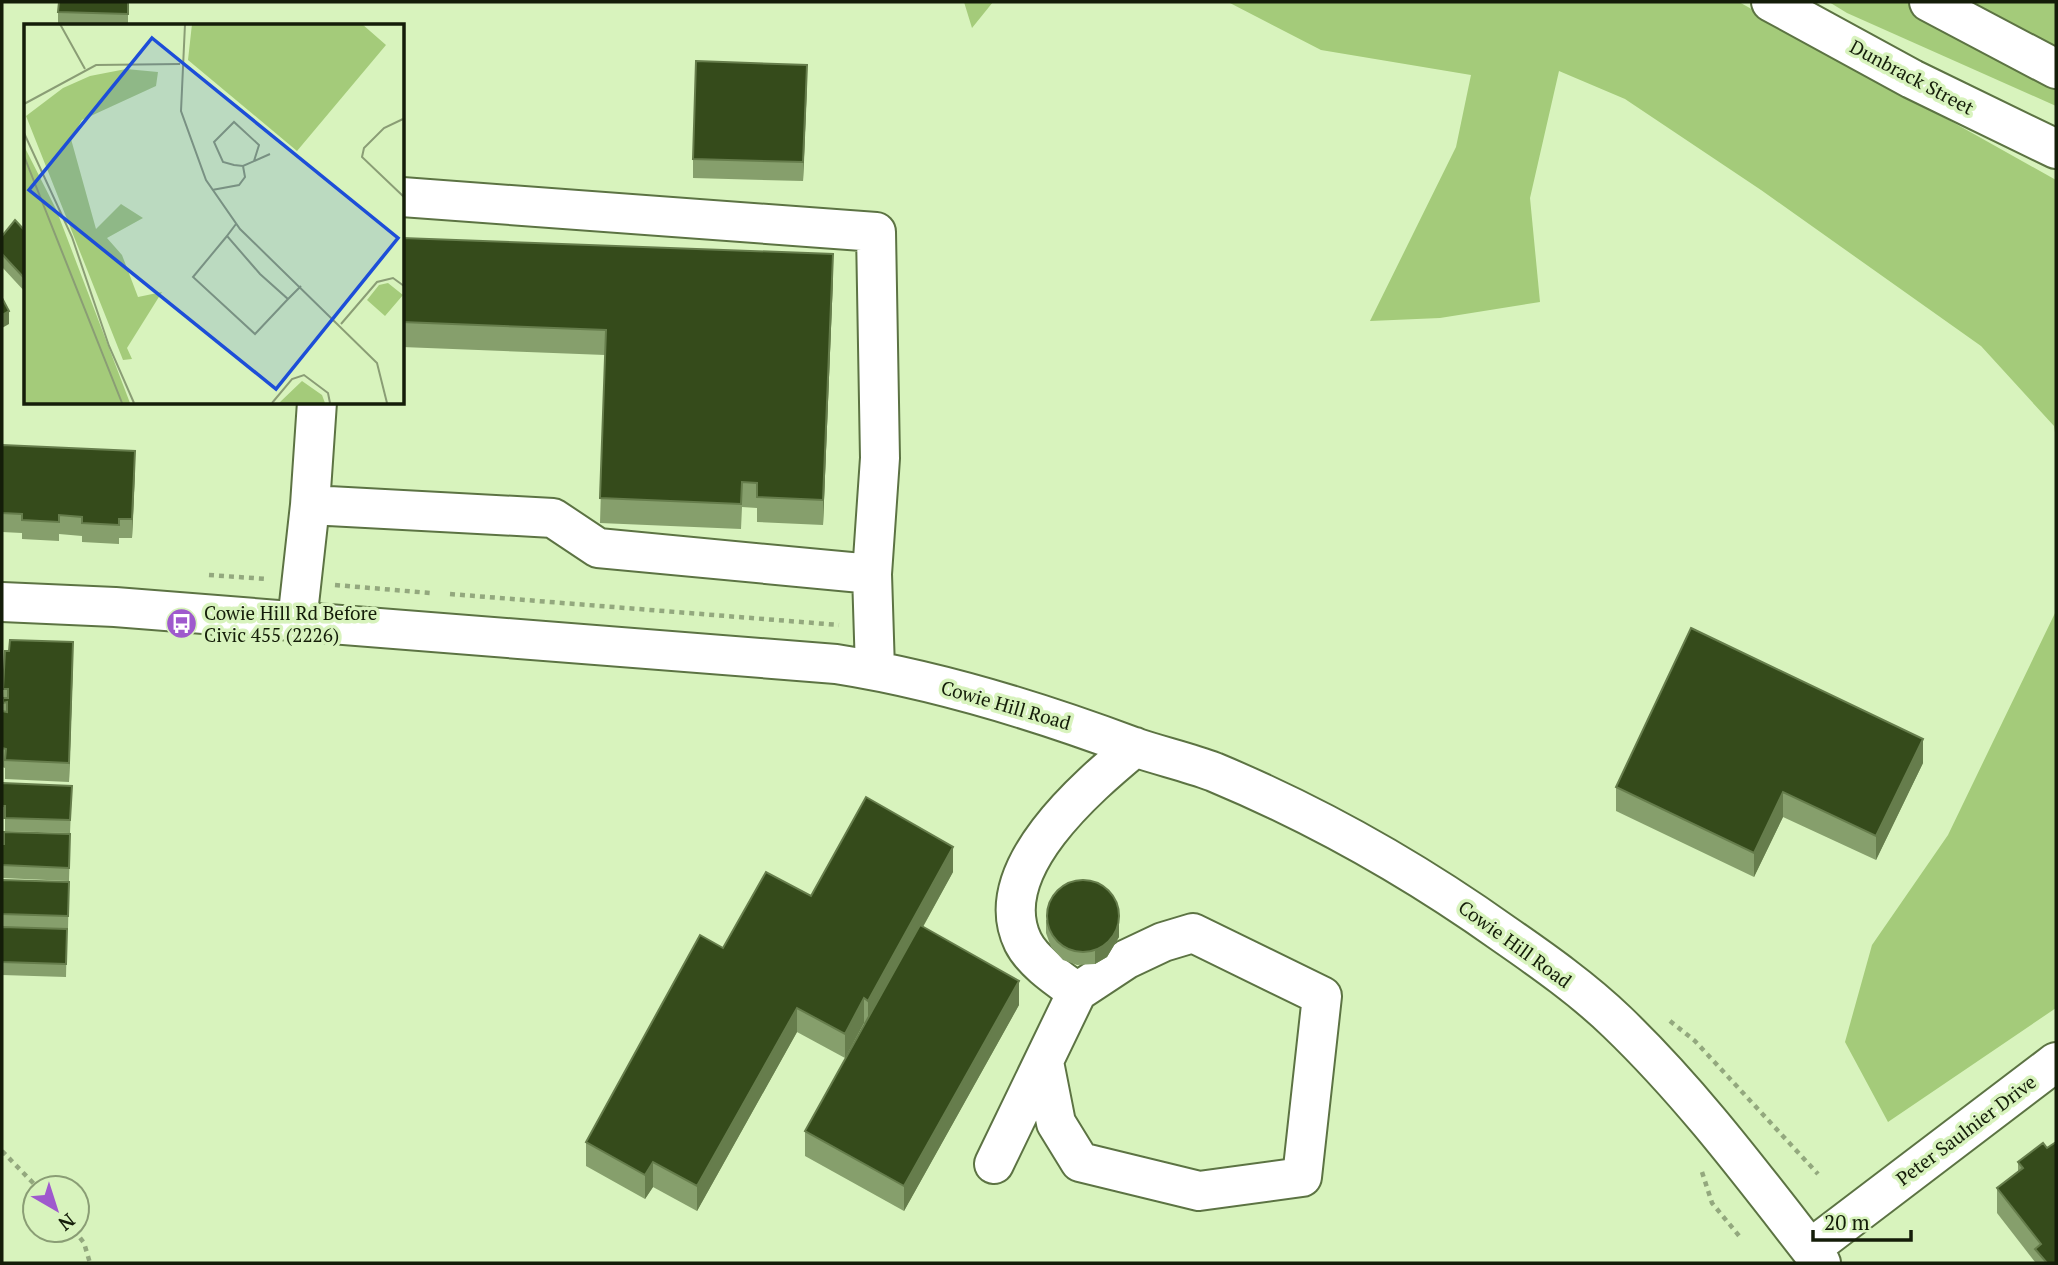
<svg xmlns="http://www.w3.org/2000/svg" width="2058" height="1265" font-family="'PT Serif',serif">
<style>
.green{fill:#a4cb7a}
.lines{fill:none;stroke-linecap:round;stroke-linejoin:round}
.minor-casing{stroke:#5c7343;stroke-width:42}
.major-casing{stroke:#5c7343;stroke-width:42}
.path{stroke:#93a87e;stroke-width:4.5;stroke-dasharray:5 5;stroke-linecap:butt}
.minor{stroke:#fff;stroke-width:38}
.major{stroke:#fff;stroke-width:38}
.wall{fill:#869f6c}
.shaded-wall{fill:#667d4c}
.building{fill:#354b1b;stroke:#667d4c;stroke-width:2}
.labels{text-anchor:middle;stroke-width:7;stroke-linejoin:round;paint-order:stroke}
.street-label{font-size:19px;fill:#141d09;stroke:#d8f3bd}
.poi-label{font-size:19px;fill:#141d09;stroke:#d8f3bd;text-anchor:start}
.inset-road{fill:none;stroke:#8a9d75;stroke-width:2}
.view{fill:#1d4ed8;fill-opacity:0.15;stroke:#1d4ed8;stroke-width:3.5}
.inset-edge{fill:none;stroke:#141d09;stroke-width:3.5}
</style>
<rect width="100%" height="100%" fill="#d8f3bd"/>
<path class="green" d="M964,2H993L972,28Z
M1228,2H1739L2056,180V439L2054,426L1981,346L1761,190L1625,99L1559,71L1530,198L1540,302L1440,318L1370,321L1456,147L1471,75L1321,50Z
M1829,2H2056V106L1847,13Z
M2056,611V1008L1888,1122L1845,1042L1872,945L1948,835Z"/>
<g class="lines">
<defs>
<path id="minor" d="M402,197L876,232L880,458L872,574
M310,505L317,402
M2,602L115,607L836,664C938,680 1038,711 1134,747C1160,756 1188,762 1214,772C1317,815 1414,870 1504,934C1543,961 1584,990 1617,1022C1694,1096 1756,1180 1821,1263
M297,622L310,505L553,518L598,548L872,574L875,670
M1077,992C1059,979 1033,962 1023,942C988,870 1088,786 1135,747
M994,1164L1077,992L1127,959L1163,942L1193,933L1322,996L1302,1177L1199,1191L1080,1162L1056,1123L1044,1062
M1810,1249L2056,1062"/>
<path id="major" d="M1771,2L1912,79L2056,149
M1929,2L2056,69"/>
</defs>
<use href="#minor" class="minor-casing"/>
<use href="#major" class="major-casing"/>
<path class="path" d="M209,575L267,579
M335,585L430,593
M450,594L839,625
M1670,1021L1695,1041L1818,1174
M2,1151L38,1188
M1702,1172L1712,1203L1740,1237
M74,1230L84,1243L90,1263"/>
<use href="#minor" class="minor"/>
<use href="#major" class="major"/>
</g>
<path class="wall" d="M128,2V26L58,25V12Z
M807,84L803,181L693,178V159Z
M26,207V222H25V209Z
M26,232V293L2,267V236Z
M402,238L833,279L823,525L757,522V508L742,507L741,529L600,523L605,355L402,347Z
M2,445L135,470L132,538H119V544L82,542V536L59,534V541L22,539V533L2,532Z
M5,651L73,661L69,782L5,779V768L2,767V730Z
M1923,763L1876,860L1783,817L1754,877L1616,811V787Z
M2,783L72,786L70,833L5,831V819H2Z
M2,844L70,847L69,881L2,878Z
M953,872L923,927L1019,1005L904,1211L805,1156V1131L865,1023H864L845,1058L797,1032L697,1211L653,1187L645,1199L586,1166V1142L723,948L811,896Z
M2,880L69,882L68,929L2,927Z
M1119,909V937L1107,957L1095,964L1077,965L1063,960L1051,947L1046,933V920Z
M2,927L67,929L66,977L2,975Z
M2047,1148L2056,1263H2035V1262L1997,1213V1188L2018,1171V1162Z"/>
<path class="shaded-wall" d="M807,65V84L803,181V162Z
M833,254V279L823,525V500Z
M9,311V324L2,328V315Z
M135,451V470L132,538V519Z
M73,642V661L69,782V763Z
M1923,739V763L1876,860V836Z
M1783,792V817L1754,877V853Z
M953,847V872L868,1026V1001Z
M1119,924V937L1107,957L1095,964V951Z
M1019,981V1005L904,1211V1186Z
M864,998V1023L845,1058V1034Z
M797,1008V1032L697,1211V1186Z
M653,1162V1187L645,1199V1175Z"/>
<path class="building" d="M59,2H128V14L58,12Z
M696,61L807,65L803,162L693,159Z
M15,220L26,232V280L2,254V236Z
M402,238L833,254L823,500L757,497V483L742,482L741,504L600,498L606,330L402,322Z
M2,298L9,311L2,315Z
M2,445L135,451L132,519H119V525L82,523V517L59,515V522L22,520V514L2,513Z
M1691,628L1923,739L1876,836L1783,792L1754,853L1616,787Z
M10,640L73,642L69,763L5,760L6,749L2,748V711L7,712V702L3,703V698H8V689H3L5,651H9Z
M2,783L72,786L70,820L5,818V806H2Z
M866,797L953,847L868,1001L864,998L845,1034L797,1008L697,1186L653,1162L645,1175L586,1142L700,935L723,948L766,872L811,896Z
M4,832L70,834L69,868L2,865V844H4Z
M1047 916a36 36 0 1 1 72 0a36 36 0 1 1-72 0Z
M2,880L69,882L68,916L2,914Z
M920,925L1019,981L904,1186L805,1131Z
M2,927L67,929L66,964L2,962Z
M2056,1142V1263H2047L2035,1249L2041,1244L1997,1188L2023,1168L2018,1162L2043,1143L2047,1148Z"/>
<defs>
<symbol id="bus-disc" viewBox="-11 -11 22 22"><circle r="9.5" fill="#9f59cd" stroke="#d8f3bd"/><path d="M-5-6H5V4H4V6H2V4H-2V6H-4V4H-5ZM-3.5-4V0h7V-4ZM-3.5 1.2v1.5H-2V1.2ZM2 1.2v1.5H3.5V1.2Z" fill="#fff"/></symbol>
</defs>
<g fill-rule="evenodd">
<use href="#bus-disc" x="164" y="606" width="35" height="35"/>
</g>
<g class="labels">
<g class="street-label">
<text transform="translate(1912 77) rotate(28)" y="7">Dunbrack Street</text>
<text transform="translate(1006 705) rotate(16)" y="7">Cowie Hill Road</text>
<text transform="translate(1515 944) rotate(36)" y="7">Cowie Hill Road</text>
<text transform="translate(1966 1130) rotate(-37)" y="7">Peter Saulnier Drive</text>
</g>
<g class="poi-label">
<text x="204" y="620">Cowie Hill Rd Before<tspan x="204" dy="22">Civic 455 (2226)</tspan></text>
</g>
</g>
<g transform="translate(24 24)">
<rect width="380" height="380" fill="#d8f3bd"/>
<path d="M168,0H338L362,21L273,127L164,36ZM102,45L134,48L132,62L58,96L47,115L72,205L97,180L119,194L83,214L98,231L114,273L138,268L103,324L108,335L99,336L2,92L39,64L66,52ZM0,122L32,185L106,379H0ZM364,259L379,271L361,292L343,276L355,261ZM278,357L298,371L301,379H255Z" fill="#a4cb7a"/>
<path class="inset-road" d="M36,0L61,45M161,0L157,87L182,156L216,205L353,339L363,379M0,80L72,41L156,40M379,95L360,104L340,124L338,133L380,173M0,109L48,213L85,322L110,379M0,132L98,379M230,137L235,121L210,98L190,118L199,138L210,141L219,142L246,130M188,166L215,161L221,153L219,142M212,200L203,212L236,250L264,275L277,262M203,212L169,253L231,310L264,275M317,300L353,258L369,254L380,262M248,379L268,355L280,351L304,369L306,379"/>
<path class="view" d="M128,14L374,214L252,365L5,166Z"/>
<rect width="380" height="380" class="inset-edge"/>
</g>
<rect width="2058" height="1265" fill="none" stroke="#141d09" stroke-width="7"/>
<g transform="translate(56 1209) rotate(141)"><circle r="33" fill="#d8f3bd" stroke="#8a9d75" stroke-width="2"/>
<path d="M0-5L12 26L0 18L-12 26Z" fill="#9f59cd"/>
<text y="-10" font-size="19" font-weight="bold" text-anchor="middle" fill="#141d09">N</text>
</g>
<path d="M1813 1230v10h98v-10" fill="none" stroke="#141d09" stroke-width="3.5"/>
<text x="1824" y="1230" font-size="21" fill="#141d09" stroke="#d8f3bd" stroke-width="5" paint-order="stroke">20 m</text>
</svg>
